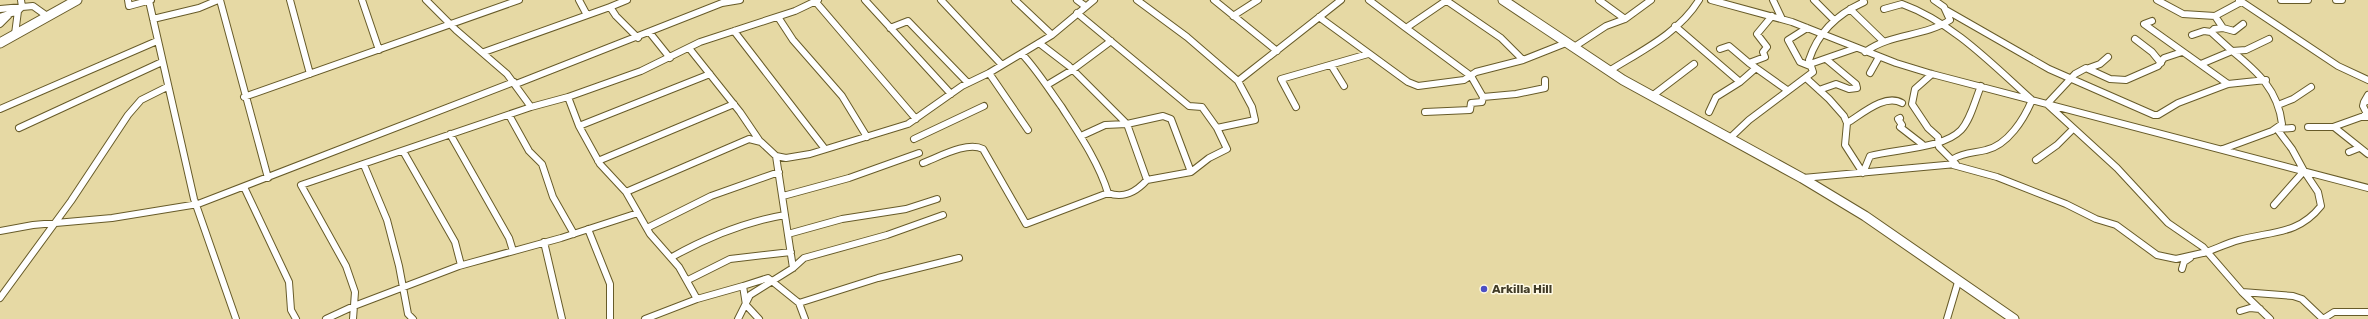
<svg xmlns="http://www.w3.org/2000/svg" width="2368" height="319" font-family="Rubik,sans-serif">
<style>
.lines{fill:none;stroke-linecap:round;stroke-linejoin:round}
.street-casing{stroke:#675b29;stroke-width:8}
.secondary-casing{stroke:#675b29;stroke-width:11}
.street{stroke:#fff;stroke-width:6}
.secondary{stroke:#fff;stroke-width:9}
.poi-dot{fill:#4b4fc5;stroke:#fffae5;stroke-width:1.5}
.labels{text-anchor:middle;stroke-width:3;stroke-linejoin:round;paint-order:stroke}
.poi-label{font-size:12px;font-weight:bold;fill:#403b26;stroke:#fffae5;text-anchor:start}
</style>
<rect width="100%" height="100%" fill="#e6d9a4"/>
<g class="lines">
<defs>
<path id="street" d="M128,0L129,6L151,0
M220,0L268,178
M290,0L310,74
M362,0L379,50
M426,0L456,30L507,74L531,107L568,97L579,126L600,164L626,192L749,139L761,142L776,156L786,158L810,154L908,124L962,86L989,73L1052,35L1094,0
M579,0L587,15
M865,0L951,94
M941,0L1002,65
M1015,0L1052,35
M1077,0L1085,6
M1137,0L1187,37L1238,81L1341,0
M1214,0L1277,51
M1369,0L1406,28L1447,0
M1711,0L1792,22L1896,63L1932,74L2368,188
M1773,0L1782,19
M1814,0L1834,20
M2157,0L2183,14L2215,16
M2239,0L2338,66L2368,80
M2281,0H2308
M2336,0H2342
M149,1L194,199L236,319
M815,1L916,119
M1447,1L1501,38L1523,60
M610,7L627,0
M0,9L33,6L47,16
M1850,9L1883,41
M1884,9L1902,4C1952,22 1993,65 2032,100C2024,119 2008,145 1986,150C1975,153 1964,152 1953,159
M1946,10L2049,69L2154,115H2158L2178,103L2228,84L2266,80
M1077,13L1189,106L1202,107L1217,128L1255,120L1252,107L1238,81
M1233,16L1258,0
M1772,16L1757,34L1767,47L1763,52L1765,57L1749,63L1787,90
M0,17L18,11
M778,17L793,40L842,96L867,137
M1319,17L1408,82L1418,86L1464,80L1476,72L1523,60L1566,43
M153,19L199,8L218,0
M1625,19L1651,0
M2152,21L2144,24L2228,84
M0,24L8,16
M1675,26L1740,82L1756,68
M890,28L908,21L968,83
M1406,28L1471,76L1483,97L1516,94L1545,88V80
M1807,28L1788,40L1800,62L1810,66
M2223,28L2234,31L2243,24
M734,31L825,149
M650,33L670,58
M15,34L18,11L22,7L21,0
M2192,35L2204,31L2211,32
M2135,39L2152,52L2161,63
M1039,43L1069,66L1127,124L1163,116L1171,119L1191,172
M1574,47L1606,26L1625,19L1599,0
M689,48L740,112L759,140
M1720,49L1729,46L1749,63
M484,52L610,7L616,16L638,38
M1865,52C1891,33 1924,37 1950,20L1944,7L1934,0
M2182,52L2164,58L2158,66L2126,80L2110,79L2086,68L2075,74L2047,104L2117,168L2168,223L2203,247L2242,292
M1810,64L1856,48
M2201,64L2232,51L2211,32L2214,29L2223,28L2215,16L2241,2
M1331,65L1344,86
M2089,68L2100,64L2108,57
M1609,71C1641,51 1679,33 1699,0
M989,73L1028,130
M1870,73L1879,57
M1806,78L1829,99L1844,116L1847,123L1845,145L1863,173L1870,156C1895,149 1943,149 1961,130C1971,119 1975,100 1981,86
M516,84L722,3L740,0
M1047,85L1072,70L1111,41
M1819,90L1836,84L1849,89L1857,88L1856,84L1826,59
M1652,96L1694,64
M244,97L519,0
M568,97L641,71L700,42L795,11L818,0
M2364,102L2368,95
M2278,105L2293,99L2311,87
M1296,107L1281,79L1368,54
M0,109L157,41
M1425,112L1470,110L1471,103L1482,102L1483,97
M1709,112L1716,97L1740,82
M509,115L529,151L542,164L553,197L574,234
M2364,116L2366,112L2363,106L2364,102L2368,101
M1900,118L1898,119L1902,125L1900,127L1922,144
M1847,123C1862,114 1885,93 1902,103
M579,126L710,74
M2308,127H2333L2361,117H2368
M2334,127L2368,154
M19,128L162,62
M2292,128L2277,129L2292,149L2304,171
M450,134L509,238L513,251
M1081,136L1105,125L1127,124L1147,180L1191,172L1209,158L1227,149L1217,128
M914,139L984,106
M1729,139L1749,120L1813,72L1809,60C1818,32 1837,14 1864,2L1863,0
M2223,149L2272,131L2282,124C2278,90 2258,72 2232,51L2246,50L2269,39
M403,151L455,242L461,265
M2349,152L2359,148
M776,156L793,268
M2036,160L2057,145L2073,129
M598,161L734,104
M923,163C939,157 967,141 983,149L1026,224L1108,193C1098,161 1079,134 1061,106C1048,88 1037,70 1022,54
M364,165L387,220L399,266L408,314L413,319
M1953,165L1997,177L2066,204L2096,219L2116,225L2157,255L2176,259L2207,252
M1803,178L1956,164L1939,147L1938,137L1928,128L1912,104L1915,89L1932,74
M244,187L289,282L291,310L296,319
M626,192L650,234L679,267L697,299L743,286L746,305L759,319
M1108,193C1124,199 1136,192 1147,180
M783,196L849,178L919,153
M647,228L711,196L779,172
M588,229L610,284V319
M0,231L33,225L112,218L198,204L514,82
M788,234L842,219L906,209L937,199
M544,242L562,319
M2204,253C2216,249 2227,243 2239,240C2272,231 2298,235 2321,206L2318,192L2304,171L2274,205
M672,257C708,237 744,222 785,215
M2182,269L2184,262L2190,258
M688,280L730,259L791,252
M743,286L768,278L799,303L805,319
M0,298L71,201L128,115L141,100L167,87
M799,303L878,278L959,258
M2240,311L2250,308L2260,309
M326,319L354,306L459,266L561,238L638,213
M353,319L355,292L346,266L301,185L531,107
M645,319L697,299
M738,319L750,295L793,268L804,258L887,235L943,215
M1947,319L1958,282
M2270,319L2242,292L2293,296L2302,299L2323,319L2334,312H2368"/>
<path id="secondary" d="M1503,0L1623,80L1802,178L1865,216L2014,319
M0,43L77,0"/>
</defs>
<use href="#street" class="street-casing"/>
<use href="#secondary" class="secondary-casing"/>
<use href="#street" class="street"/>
<use href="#secondary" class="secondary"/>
</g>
<circle class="poi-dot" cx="1484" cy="289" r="4"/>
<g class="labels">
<g class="poi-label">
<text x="1492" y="293">Arkilla Hill</text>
</g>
</g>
</svg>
